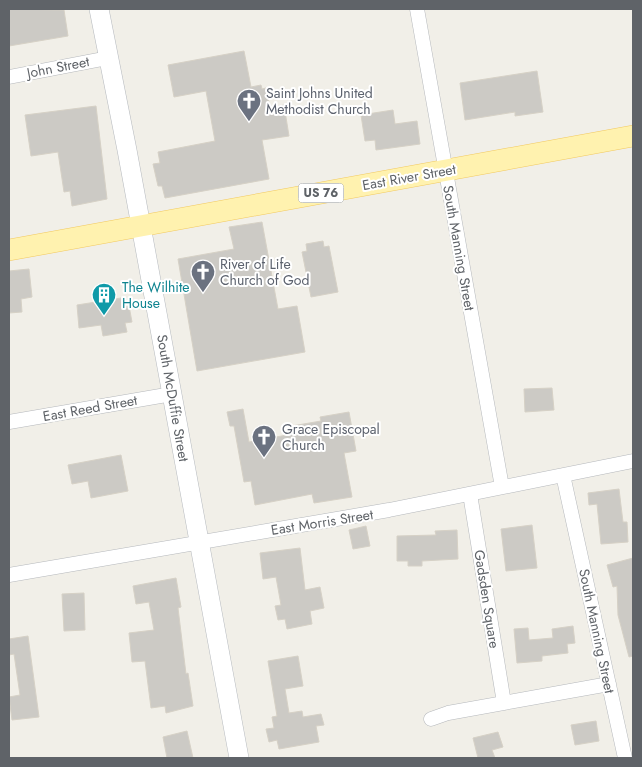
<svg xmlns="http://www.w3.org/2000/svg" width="642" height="767" font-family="Jost,sans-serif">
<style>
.building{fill:#cccac5;stroke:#d6d1c6}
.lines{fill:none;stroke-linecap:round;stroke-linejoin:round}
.street-casing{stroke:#b5b8bc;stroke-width:15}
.secondary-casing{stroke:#b6babf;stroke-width:20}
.primary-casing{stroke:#f2c960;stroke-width:22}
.street{stroke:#fff;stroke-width:14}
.secondary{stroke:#fff;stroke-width:19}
.primary{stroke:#fff2af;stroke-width:21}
.labels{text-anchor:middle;stroke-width:4;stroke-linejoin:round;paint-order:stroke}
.shield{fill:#fff;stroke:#8f9295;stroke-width:1}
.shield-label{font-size:12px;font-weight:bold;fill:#5f6368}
.street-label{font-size:14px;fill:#5f6368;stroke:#fff}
.worship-label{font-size:14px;fill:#5b616d;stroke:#fff;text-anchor:start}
.culture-label{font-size:14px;fill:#0d838f;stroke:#fff;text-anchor:start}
</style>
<rect width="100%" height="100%" fill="#f1efe8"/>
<path class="building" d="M9,9L64,10L68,36L9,46Z
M244,51L251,87L261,85L262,89L266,88L270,108L284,105L289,136L262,140L269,179L165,198L162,186H158L153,164L160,163L158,152L215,141L206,91L174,97L168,65Z
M537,71L543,112L515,116V112L465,120L460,83Z
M96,106L107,199L72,206L70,191L64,192L58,152L31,156L25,115Z
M393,110L395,124L417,121L420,144L376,150L375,140L365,141L361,115Z
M262,222L278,309L297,306L305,352L197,371L178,259L234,249L229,227Z
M323,241L324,247L329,246L338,292L311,297L302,252L307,251L306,244Z
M29,269L32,297L21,299L22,312L9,313V271Z
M121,298L123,307L129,306L132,322L125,323L127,332L103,336L101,325L79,328L77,305Z
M552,388L554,410L525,412L524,389Z
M243,409L249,442L287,435L286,427L321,421L320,417L349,412L356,451L344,453L352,497L314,503L312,494L255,505L251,481L244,482L234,426H230L227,412Z
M121,455L128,491L91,498L88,481L72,484L68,465Z
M619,489L623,522H627L628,542L601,544L597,504L589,505L588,493Z
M532,525L537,568L506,571L501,529Z
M366,526L370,546L353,549L349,530Z
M457,530L458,559L422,561V566H408V561H397V536L436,535L435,531Z
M300,548L305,590L320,587L324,608L310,611L312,624L287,629L285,619L278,620L275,606L281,605L276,577L263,579L260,553Z
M633,558V656L629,657L618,615L617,586L613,587L607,565Z
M176,578L181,607L178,608L186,674L188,673L193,706L166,713L165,706L151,708L145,661L132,662L129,633L154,630L149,602L136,604L133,586Z
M84,593L85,630L64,631L62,594Z
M573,626L575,643L567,644L568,653L542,656V661L517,663L514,629L528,628L529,640L553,638L552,629Z
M28,636L39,717L12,720L9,697L20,695L14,654L9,655V639Z
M298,656L303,686L285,689L289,713L302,711L303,717L321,714L324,725L316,726L319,742L279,749L277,740L269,742L266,729L274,728L272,717L277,716L268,661Z
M596,721L599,741L575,745L571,725Z
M187,731L193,758H167L163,737Z
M498,732L503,747L492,750L495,758H478L473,738Z"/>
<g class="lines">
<defs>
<path id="street" d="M417,9L502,487
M9,77L108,58
M9,422L172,394
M563,475L625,758
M470,494L504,703
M9,575L389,510L633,461
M431,719L448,713L609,684"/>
<path id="secondary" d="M99,9L127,150L239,758"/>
<path id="primary" d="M9,250L633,136"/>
</defs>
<use href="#street" class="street-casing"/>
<use href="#secondary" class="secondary-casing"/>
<use href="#primary" class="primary-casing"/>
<use href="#street" class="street"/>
<use href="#secondary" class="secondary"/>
<use href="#primary" class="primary"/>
</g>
<defs>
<symbol id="church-pin" viewBox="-11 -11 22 30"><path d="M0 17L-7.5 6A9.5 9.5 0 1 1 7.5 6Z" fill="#6b7280" stroke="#fff"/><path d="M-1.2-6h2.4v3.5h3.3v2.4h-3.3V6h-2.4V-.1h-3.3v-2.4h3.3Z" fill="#fff"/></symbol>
<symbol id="building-pin" viewBox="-11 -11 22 30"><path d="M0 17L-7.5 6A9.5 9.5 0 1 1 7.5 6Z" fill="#0f9aa8" stroke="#fff"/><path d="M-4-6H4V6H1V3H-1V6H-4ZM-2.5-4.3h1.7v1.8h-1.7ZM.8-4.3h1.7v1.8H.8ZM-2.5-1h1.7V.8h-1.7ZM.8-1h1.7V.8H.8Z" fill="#fff"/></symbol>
</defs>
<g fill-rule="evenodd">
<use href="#church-pin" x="235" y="87" width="28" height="38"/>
<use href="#church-pin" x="189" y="258" width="28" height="38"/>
<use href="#building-pin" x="90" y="281" width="28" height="38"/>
<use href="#church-pin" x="250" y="423" width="28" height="38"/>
</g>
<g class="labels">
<rect class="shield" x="298.5" y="183.5" width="45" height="19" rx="4"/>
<g class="shield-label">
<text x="321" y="197">US 76</text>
</g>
<g class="street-label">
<text transform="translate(58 67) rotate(-11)" y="5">John Street</text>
<text transform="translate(409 177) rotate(-10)" y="5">East River Street</text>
<text transform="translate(459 248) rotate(80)" y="5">South Manning Street</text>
<text transform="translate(173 398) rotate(80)" y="5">South McDuffie Street</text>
<text transform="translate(90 408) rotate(-10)" y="5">East Reed Street</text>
<text transform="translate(322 522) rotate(-9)" y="5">East Morris Street</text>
<text transform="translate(487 599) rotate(81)" y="5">Gadsden Square</text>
<text transform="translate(597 631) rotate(78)" y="5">South Manning Street</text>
</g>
<g class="worship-label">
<text x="266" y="98">Saint Johns United<tspan x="266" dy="16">Methodist Church</tspan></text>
<text x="220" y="269">River of Life<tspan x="220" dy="16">Church of God</tspan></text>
<text x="282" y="434">Grace Episcopal<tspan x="282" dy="16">Church</tspan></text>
</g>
<g class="culture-label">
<text x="122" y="292">The Wilhite<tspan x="122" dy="16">House</tspan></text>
</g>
</g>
<rect width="642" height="767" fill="none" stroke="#5f6368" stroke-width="20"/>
</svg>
